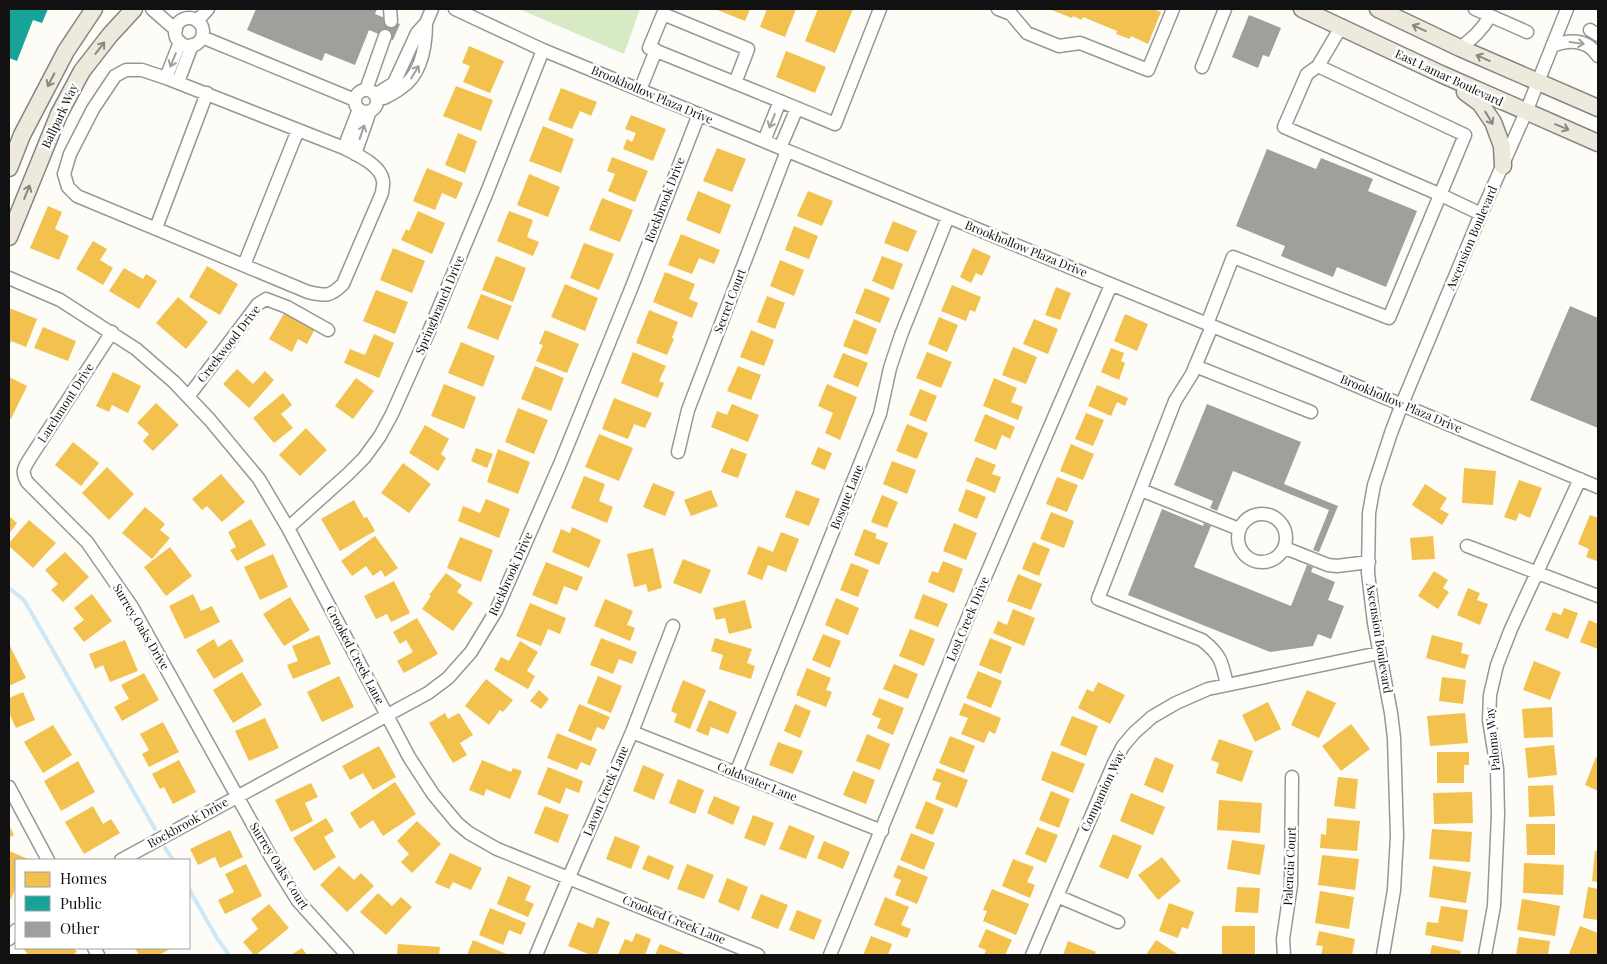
<svg xmlns="http://www.w3.org/2000/svg" width="1607" height="964" font-family="'Playfair Display',serif">
<style>
.forest{fill:#d8eac5}
.homes{fill:#f2c14e}
.public{fill:#17a398}
.lines{fill:none;stroke-linecap:round;stroke-linejoin:round}
.stream{stroke:#cde8f7;stroke-width:4}
.building{fill:#a19f9c}
.minor-casing{stroke:#979795;stroke-width:15}
.major-casing{stroke:#858482;stroke-width:19}
.minor{stroke:#fffffe;stroke-width:12}
.major{stroke:#ede9dc;stroke-width:16}
.oneway{stroke:#8a8881}
.oneway2{stroke:#a0a09f}
.labels{text-anchor:middle;stroke-width:5;stroke-linejoin:round;paint-order:stroke}
.street-label{font-size:12px;fill:#111;stroke:#fff}
</style>
<rect width="100%" height="100%" fill="#fdfcf7"/>
<path class="forest" d="M519,9H640L624,54Z"/>
<path class="homes" d="M715,9H750L745,21Z
M767,9H796L785,37L760,27Z
M818,9H853L835,53L805,41Z
M1049,9H1153L1161,12L1148,44L1131,36L1130,39L1116,34L1117,31L1083,17L1082,20L1073,16L1072,18Z
M469,46L504,61L490,93L463,82L470,66L462,63Z
M786,51L826,67L815,93L776,77Z
M456,86L493,100L481,131L443,116Z
M561,88L597,102L591,116L580,111L572,129L548,120Z
M631,115L666,129L653,161L623,149L627,139L632,142L636,133L625,129Z
M543,126L574,139L561,173L529,161Z
M458,133L477,141L465,173L445,165Z
M717,148L746,159L732,192L703,181Z
M612,157L648,171L635,202L608,191L615,174L607,171Z
M427,168L463,183L456,199L442,193L435,210L413,201Z
M529,174L560,187L548,217L517,205Z
M698,191L731,205L720,234L686,220Z
M808,191L833,201L822,226L797,216Z
M602,198L633,210L620,242L589,230Z
M48,206L62,212L55,229L69,236L59,260L30,248Z
M418,211L445,223L432,254L401,240L406,229L409,231Z
M509,211L533,220L527,237L539,242L533,256L497,241Z
M893,221L917,231L908,252L884,243Z
M794,226L818,236L809,259L785,250Z
M681,234L720,250L714,264L699,258L692,274L668,265Z
M93,241L107,249L100,260L113,268L103,285L76,269Z
M584,243L614,254L599,290L570,278Z
M393,248L425,261L412,293L380,280Z
M973,248L991,256L982,276L976,273L971,283L960,277Z
M496,256L526,268L513,302L482,290Z
M882,256L903,264L893,290L872,281Z
M780,260L804,270L794,296L770,286Z
M207,266L238,284L220,315L189,297Z
M124,268L143,279L146,274L157,281L139,309L109,291Z
M665,272L695,284L689,299L698,303L692,318L653,302Z
M565,284L598,298L585,331L551,317Z
M952,285L981,297L975,312L970,310L966,321L941,311Z
M1056,287L1071,293L1060,320L1045,315Z
M865,288L890,298L880,323L855,313Z
M376,290L408,302L395,334L363,321Z
M481,294L512,306L498,340L467,328Z
M767,296L785,303L775,329L757,322Z
M178,297L208,322L186,349L156,323Z
M9,308L37,319L26,347L11,341L9,347Z
M286,310L316,327L307,344L298,339L292,352L269,339Z
M649,310L678,322L672,338L674,339L667,355L636,343Z
M1125,314L1148,324L1137,351L1114,341Z
M939,317L958,325L947,352L928,344Z
M854,319L877,329L867,355L843,346Z
M1034,319L1058,329L1048,354L1023,344Z
M43,327L76,341L68,361L34,348Z
M545,330L579,344L567,373L536,361L543,345L539,344Z
M751,330L774,340L764,366L740,357Z
M374,334L394,343L379,378L344,363L350,349L365,355Z
M461,342L495,356L483,387L448,373Z
M1013,347L1037,357L1026,384L1002,375Z
M1111,348L1124,353L1121,361L1125,363L1119,380L1101,372Z
M633,352L666,366L659,381L664,383L658,398L621,383Z
M927,352L952,362L941,388L916,378Z
M843,353L868,363L858,387L833,377Z
M535,366L564,378L551,411L521,399Z
M738,366L761,375L751,400L727,391Z
M237,369L253,384L265,371L274,380L249,408L223,384Z
M113,372L141,386L128,413L112,405L109,412L96,406Z
M9,377L27,386L11,419L9,418Z
M356,378L374,391L353,419L335,406Z
M994,378L1017,388L1011,402L1023,407L1018,420L983,406Z
M444,384L476,397L464,429L431,416Z
M827,384L857,397L840,440L825,433L833,413L818,406Z
M1097,385L1128,398L1125,406L1117,402L1111,416L1088,406Z
M920,389L937,396L926,422L909,415Z
M283,393L292,405L281,414L293,428L274,443L253,418Z
M614,398L652,413L645,428L634,424L628,439L602,429Z
M156,403L179,425L153,451L143,441L149,434L137,423Z
M732,404L759,415L748,442L711,427L717,411L727,415Z
M518,408L548,420L534,454L505,442Z
M1086,413L1104,420L1093,446L1075,439Z
M985,414L1015,427L1010,439L1002,435L996,450L974,441Z
M907,424L928,433L917,459L896,451Z
M425,425L449,439L441,454L446,458L438,471L409,453Z
M306,428L327,450L300,476L279,455Z
M599,434L633,448L619,481L585,467Z
M73,442L99,463L81,486L55,465Z
M1071,444L1094,454L1083,480L1060,471Z
M818,447L832,453L825,470L811,464Z
M476,448L493,454L487,468L471,461Z
M731,448L747,454L738,478L721,472Z
M498,449L530,462L518,494L487,482Z
M976,457L996,465L992,474L1001,477L995,493L966,481Z
M892,461L916,470L907,494L883,484Z
M403,463L431,484L409,513L381,493Z
M107,467L134,494L109,520L82,493Z
M1464,468L1496,471L1493,505L1462,503Z
M221,474L245,502L222,522L207,506L202,510L192,499Z
M584,476L605,484L599,501L613,507L607,523L571,508Z
M1057,477L1078,485L1067,512L1046,504Z
M1519,480L1542,488L1530,518L1519,513L1516,521L1504,517Z
M653,483L675,492L665,516L643,507Z
M1425,484L1447,498L1440,509L1449,514L1442,525L1412,505Z
M966,489L986,497L977,519L958,511Z
M711,490L718,506L691,516L684,500Z
M796,490L820,499L809,526L785,517Z
M882,495L898,502L887,528L871,522Z
M486,499L510,509L499,538L458,521L463,506L480,513Z
M354,500L364,518L367,517L375,531L340,551L321,519Z
M145,507L165,524L160,530L170,538L152,559L122,533Z
M1051,512L1074,521L1064,548L1040,539Z
M1590,515L1598,518V558L1597,561L1586,557L1589,549L1578,544Z
M9,516L17,523L9,534Z
M251,519L266,545L237,561L230,550L236,547L228,532Z
M29,520L56,543L33,568L9,546V543Z
M954,523L977,533L966,560L943,551Z
M572,527L601,540L589,568L552,552L561,529L570,533Z
M864,529L877,534L875,538L888,543L879,565L854,555Z
M781,532L799,539L786,572L768,565L762,580L747,574L758,546L773,552Z
M375,536L398,568L385,577L381,570L373,576L366,566L352,576L341,561Z
M1433,536L1435,559L1412,560L1410,538Z
M460,537L493,550L481,582L447,568Z
M1033,542L1050,549L1039,576L1022,569Z
M170,547L192,576L166,596L144,567Z
M653,548L662,588L648,592L646,584L634,587L627,554Z
M65,552L89,577L63,602L51,590L58,584L45,570Z
M273,554L288,587L260,600L244,567Z
M683,559L711,570L701,594L673,583Z
M943,561L963,569L954,593L928,582L932,571L938,573Z
M546,562L583,577L577,591L564,586L557,605L532,595Z
M851,563L869,570L858,597L840,590Z
M1434,571L1448,580L1443,588L1449,592L1438,609L1418,596Z
M446,573L462,585L457,592L473,603L453,631L422,609L431,596L429,595Z
M1018,574L1042,584L1031,610L1007,601Z
M394,581L410,613L391,622L387,614L376,619L364,596Z
M1468,588L1480,593L1477,600L1488,604L1480,625L1457,615Z
M92,594L112,621L84,642L73,628L84,620L74,608Z
M193,594L201,611L212,606L220,622L185,639L169,606Z
M923,594L948,604L938,627L914,618Z
M290,597L310,630L284,646L263,614Z
M836,598L859,608L848,635L825,625Z
M605,599L633,611L627,625L635,628L630,641L594,626Z
M745,600L752,628L729,634L725,618L716,620L713,608Z
M530,603L566,618L560,634L548,629L541,646L516,636Z
M1564,608L1578,613L1568,639L1545,630L1553,612L1561,615Z
M1013,609L1035,618L1024,646L993,633L998,621L1007,625Z
M417,618L438,654L404,673L397,661L413,652L406,640L400,644L393,632Z
M1589,620L1598,624V649L1580,642Z
M910,629L935,639L924,666L899,656Z
M823,634L841,641L830,668L812,660Z
M319,635L331,664L293,679L287,665L298,661L292,646Z
M1432,635L1463,643L1461,653L1469,655L1465,669L1426,658Z
M601,638L637,652L632,664L619,659L613,674L590,665Z
M715,638L752,649L747,663L755,666L751,679L719,669L723,655L711,651Z
M990,638L1012,647L1001,674L979,665Z
M214,639L218,647L231,639L244,661L214,679L196,650Z
M125,640L138,671L110,682L103,665L95,669L89,654Z
M520,641L538,652L527,671L535,676L528,689L494,670L501,657L509,661Z
M9,644L26,678L9,686Z
M1534,661L1561,672L1550,700L1523,690Z
M894,664L918,674L908,699L883,689Z
M807,668L831,678L826,690L832,692L826,707L796,695Z
M978,671L1002,681L991,708L966,698Z
M242,672L262,705L233,723L213,690Z
M144,673L159,700L122,721L114,707L129,699L121,685Z
M339,676L354,707L322,722L307,692Z
M598,676L622,686L611,713L587,703Z
M1442,677L1466,680L1463,704L1439,701Z
M486,679L513,700L503,712L500,710L489,725L465,706Z
M683,680L706,690L690,729L674,722L677,714L671,711Z
M1098,682L1125,695L1110,724L1078,708L1087,689L1093,692Z
M539,690L549,699L541,709L530,701Z
M1307,690L1336,703L1319,738L1291,725Z
M23,692L35,720L16,728L9,713V698Z
M879,698L904,708L893,735L877,728L881,719L872,715Z
M709,700L737,712L728,734L711,727L708,736L696,731Z
M1268,702L1281,729L1255,742L1242,715Z
M964,703L1001,718L995,734L989,731L984,743L961,734L968,718L959,715Z
M579,704L610,717L604,730L597,727L591,741L568,731Z
M795,704L811,711L800,738L784,731Z
M1552,707L1553,737L1524,738L1522,709Z
M445,713L448,719L459,713L473,735L460,743L467,755L453,763L429,723Z
M1465,713L1468,743L1430,746L1427,716Z
M1072,716L1098,726L1086,756L1060,745Z
M265,718L279,748L249,761L235,731Z
M163,722L179,752L149,767L142,754L149,750L140,734Z
M1351,724L1370,749L1341,771L1322,746Z
M53,725L72,755L43,773L24,742Z
M557,733L597,749L590,766L581,762L577,770L547,758Z
M867,734L890,744L880,770L856,761Z
M950,736L975,746L964,773L939,763Z
M1219,739L1253,751L1242,782L1216,773L1219,763L1211,760Z
M778,742L803,751L793,774L769,765Z
M1554,745L1557,775L1528,778L1525,748Z
M379,746L396,777L373,790L363,773L350,780L342,766Z
M1052,751L1085,764L1073,793L1041,780Z
M1437,752H1469V765H1464V783H1437Z
M1155,757L1174,765L1163,793L1144,785Z
M1596,757L1598,758V791L1585,785Z
M179,760L196,792L173,804L164,787L160,789L152,774Z
M482,760L511,772L513,768L522,771L510,799L486,789L484,796L469,790Z
M78,761L95,792L61,811L44,781Z
M643,765L664,774L654,800L633,791Z
M548,767L583,781L579,793L566,788L560,804L537,794Z
M937,768L968,780L957,808L935,799L941,783L932,780Z
M853,771L875,780L866,804L843,795Z
M1338,777L1358,779L1355,809L1334,806Z
M678,779L704,790L695,814L669,803Z
M395,782L416,814L383,836L373,820L360,829L350,813Z
M311,783L318,797L305,803L313,821L291,832L275,800Z
M1553,785L1555,816L1529,817L1528,786Z
M1051,791L1070,799L1059,828L1039,820Z
M1472,792L1473,823L1434,824L1433,793Z
M1131,793L1165,807L1153,835L1120,821Z
M714,796L740,807L733,825L707,813Z
M1219,800L1262,803L1260,833L1217,830Z
M926,801L944,809L933,835L915,828Z
M93,806L103,824L111,819L120,833L84,854L65,822Z
M545,806L569,815L558,843L534,833Z
M753,815L774,823L765,846L744,838Z
M326,818L334,831L324,837L336,857L314,871L293,838Z
M1327,818L1360,821L1357,851L1320,848L1321,834L1326,835Z
M417,821L441,844L412,873L401,862L409,854L397,841Z
M1526,824H1555V855H1527Z
M9,825L14,835L9,838Z
M789,825L815,836L806,859L779,849Z
M1037,827L1058,835L1046,863L1025,854Z
M1432,829L1472,832L1470,862L1429,859Z
M230,830L243,857L220,868L215,857L198,865L190,849Z
M911,833L935,843L924,870L900,860Z
M1113,834L1142,846L1128,879L1099,867Z
M615,836L640,846L631,869L606,859Z
M1232,840L1265,845L1260,875L1227,869Z
M824,841L850,852L843,869L817,858Z
M9,851L28,859L27,860H16V887L11,899L9,898Z
M1595,851H1598V882L1592,881Z
M450,853L482,868L471,890L453,882L449,889L435,883Z
M648,855L674,866L669,880L642,869Z
M1322,855L1359,859L1355,890L1318,885Z
M1162,857L1181,881L1158,900L1138,875Z
M1013,859L1034,867L1027,882L1035,885L1030,898L1002,886Z
M1524,863L1564,865L1563,895L1523,893Z
M246,864L262,896L225,914L218,900L234,892L225,874Z
M687,864L714,875L704,899L677,889Z
M898,865L928,877L917,904L895,895L901,880L893,877Z
M339,866L354,880L361,873L374,886L347,912L320,885Z
M1433,866L1471,872L1466,903L1429,897Z
M508,876L531,886L525,900L534,904L528,917L497,904Z
M727,878L748,887L739,911L718,902Z
M1237,887L1260,888L1258,913L1235,912Z
M1588,887L1598,889V920L1583,918Z
M992,889L1029,904L1016,935L983,921L987,911L983,910Z
M1320,891L1354,897L1349,929L1315,923Z
M378,893L392,906L401,897L412,907L386,935L360,912Z
M761,894L788,905L778,929L751,918Z
M885,897L909,907L901,925L911,929L907,938L874,925Z
M1522,899L1560,906L1555,936L1517,930Z
M1169,903L1194,912L1188,929L1182,927L1178,938L1159,931Z
M269,904L289,928L256,955H254L243,942L258,929L251,919Z
M1441,906L1468,910L1463,942L1425,935L1427,922L1438,923Z
M490,908L526,923L521,935L509,930L503,945L479,935Z
M797,910L822,920L814,940L789,930Z
M597,917L610,922L597,955H591L568,946L578,922L593,928Z
M1222,926H1255V955H1222Z
M1580,926L1598,933V955L1569,954Z
M986,929L1012,940L1005,955H984L986,950L978,947Z
M1319,931L1355,939L1352,955H1321L1323,946L1316,945Z
M636,933L651,939L645,955H618L625,939L632,942Z
M871,936L892,944L888,955H863Z
M1519,937L1550,941L1548,955H1516Z
M473,940L509,955H467Z
M1156,940L1179,955H1146Z
M1068,941L1096,952L1094,955H1063Z
M398,944L440,947L439,955H397Z
M660,944L687,955H655Z
M1432,945L1461,951L1460,955H1430Z
M23,948H74L77,952L72,955H28Z
M135,948H172L159,955H139Z
M302,948L307,955H291Z"/>
<path class="public" d="M9,9H48L42,23L33,20L17,61L9,58Z"/>
<g class="lines">
<path class="stream" d="M9,588L24,600L155,829
M165,848L173,860
M189,889L217,938L229,955"/>
</g>
<path class="building" d="M256,9H377L375,14L400,24L393,40L369,30L355,65L325,53L322,61L247,30Z
M1249,15L1281,28L1269,57L1263,55L1258,68L1232,57Z
M1267,149L1316,169L1321,158L1373,179L1368,191L1417,211L1386,287L1337,267L1333,277L1281,256L1285,246L1236,226Z
M1570,306L1598,318V428L1530,400Z
M1207,404L1301,442L1284,484L1338,506L1319,552L1313,550L1329,510L1233,471L1217,511L1210,508L1213,501L1174,485Z
M1162,509L1203,526L1204,523L1211,526L1194,567L1291,606L1307,565L1313,567L1311,572L1335,582L1328,600L1344,606L1331,639L1318,634L1313,646L1270,652L1128,595Z"/>
<g class="lines">
<defs>
<path id="minor" d="M152,9L176,30
M390,9L391,21
M455,9L543,50L1319,370L1598,487
M998,9L1011,14L1027,33L1059,46L1080,43L1148,70L1173,9
M1475,9L1527,32
M175 32a14 14 0 1 1 28 0a14 14 0 1 1-28 0Z
M197,21L208,9
M1341,27L1318,66L1307,74L1284,127L1441,195L1481,214
M1590,30L1598,35
M202,37L355,100
M1552,46C1570,39 1587,39 1598,56
M1460,48C1473,38 1482,30 1490,16
M1202,67L1225,9
M126,70H142L166,78L344,148C357,155 381,165 383,181C384,184 382,189 382,193L343,284C330,297 326,296 308,292L77,196L68,187L64,174L70,154L93,109L115,76Z
M166,78L180,42
M178,82L192,45
M735,83L748,49L663,14L649,48C711,73 773,98 835,124L880,9
M366,90L385,36
M640,90L656,50
M355 101a11 11 0 1 1 22 0a11 11 0 1 1-22 0Z
M375,95L394,83L417,33L426,23L432,9
M384,98C390,95 396,92 401,88C422,74 426,46 426,23
M764,141L780,101
M344,148L359,109
M780,148L797,108
M355,154L370,111
M156,228L207,93
M244,265L298,130
M9,278L60,300L136,349L174,382L210,420L259,479L288,528L409,757L433,794L457,823L469,833L497,849L758,955
M1207,324L1233,257L1389,318L1465,135L1318,66
M1212,326L1192,374L1175,401L1098,599L1202,640C1221,655 1222,662 1227,685
M112,332L30,458C24,468 21,471 27,482L87,542L132,607L272,859L298,901L347,955
M1195,366L1311,412
M188,397L258,304L266,299L287,307L328,330
M678,452L688,410L787,151
M1141,490L1239,529
M1238 538a24 24 0 1 1 48 0a24 24 0 1 1-48 0Z
M288,528L348,474L364,458L380,436L392,414L430,329L487,192L543,50
M1467,546L1598,596
M1285,548L1328,565L1337,566L1369,562
M632,732L882,831
M736,773L880,414L890,368L901,335L948,217
M9,787L48,860
M121,860L428,693L448,678L471,652L496,611L560,464L633,284L699,114
M1057,896L1118,922
M9,939L16,930
M94,948L98,955
M536,955L569,877L632,732L673,626
M830,955L971,610L1111,285
M1032,955L1114,763L1123,746L1134,733L1152,717L1176,703L1208,689L1379,653
M1284,955L1283,939L1291,885L1292,777
M1383,955L1394,890L1397,836L1394,738L1391,713L1374,623L1368,573L1369,513L1374,485L1391,433L1402,404L1481,214L1526,112L1567,9
M1485,955L1494,906L1498,815L1497,769L1489,720L1490,695L1497,665L1511,629L1580,479"/>
<path id="major" d="M1302,9L1441,74L1598,143
M1378,9L1460,48L1598,108
M1465,92L1480,103L1493,122L1502,146L1503,166
M9,168L22,135L66,51L94,9
M9,237L59,114L82,71L110,35L134,9"/>
</defs>
<use href="#minor" class="minor-casing"/>
<use href="#major" class="major-casing"/>
<use href="#minor" class="minor"/>
<use href="#major" class="major"/>
</g>
<defs><path id="oneway-shaft" d="M-6 0H5M1.5-3L5.5 0L1.5 3" fill="none" stroke-width="1.6" stroke-linecap="round" stroke-linejoin="round" transform="scale(1.25)"/></defs>
<g class="oneway">
<use href="#oneway-shaft" transform="translate(1419 28) rotate(-155)"/>
<use href="#oneway-shaft" transform="translate(100 48) rotate(-52)"/>
<use href="#oneway-shaft" transform="translate(1483 58) rotate(-156)"/>
<use href="#oneway-shaft" transform="translate(51 80) rotate(117)"/>
<use href="#oneway-shaft" transform="translate(1489 118) rotate(59)"/>
<use href="#oneway-shaft" transform="translate(1562 127) rotate(23)"/>
<use href="#oneway-shaft" transform="translate(27 192) rotate(-68)"/>
</g>
<g class="oneway2">
<use href="#oneway-shaft" transform="translate(1577 43) rotate(8)"/>
<use href="#oneway-shaft" transform="translate(173 60) rotate(112)"/>
<use href="#oneway-shaft" transform="translate(415 72) rotate(-59)"/>
<use href="#oneway-shaft" transform="translate(772 121) rotate(112)"/>
<use href="#oneway-shaft" transform="translate(362 132) rotate(-71)"/>
</g>
<g class="labels">
<g class="street-label">
<text transform="translate(1449 78) rotate(25)" y="4">East Lamar Boulevard</text>
<text transform="translate(652 95) rotate(23)" y="4">Brookhollow Plaza Drive</text>
<text transform="translate(60 116) rotate(-65)" y="4">Ballpark Way</text>
<text transform="translate(665 200) rotate(-69)" y="4">Rockbrook Drive</text>
<text transform="translate(1472 238) rotate(-67)" y="4">Ascension Boulevard</text>
<text transform="translate(1026 249) rotate(22)" y="4">Brookhollow Plaza Drive</text>
<text transform="translate(730 301) rotate(-69)" y="4">Secret Court</text>
<text transform="translate(440 305) rotate(-67)" y="4">Springbranch Drive</text>
<text transform="translate(229 344) rotate(-52)" y="4">Creekwood Drive</text>
<text transform="translate(66 403) rotate(-57)" y="4">Larchmont Drive</text>
<text transform="translate(1401 404) rotate(23)" y="4">Brookhollow Plaza Drive</text>
<text transform="translate(847 497) rotate(-68)" y="4">Bosque Lane</text>
<text transform="translate(511 574) rotate(-66)" y="4">Rockbrook Drive</text>
<text transform="translate(968 619) rotate(-67)" y="4">Lost Creek Drive</text>
<text transform="translate(141 627) rotate(59)" y="4">Surrey Oaks Drive</text>
<text transform="translate(1379 638) rotate(81)" y="4">Ascension Boulevard</text>
<text transform="translate(355 655) rotate(62)" y="4">Crooked Creek Lane</text>
<text transform="translate(1493 739) rotate(-96)" y="4">Paloma Way</text>
<text transform="translate(757 782) rotate(22)" y="4">Coldwater Lane</text>
<text transform="translate(606 791) rotate(-67)" y="4">Lavon Creek Lane</text>
<text transform="translate(1103 791) rotate(-65)" y="4">Companion Way</text>
<text transform="translate(188 823) rotate(-29)" y="4">Rockbrook Drive</text>
<text transform="translate(279 866) rotate(58)" y="4">Surrey Oaks Court</text>
<text transform="translate(1290 866) rotate(-87)" y="4">Palencia Court</text>
<text transform="translate(674 920) rotate(22)" y="4">Crooked Creek Lane</text>
</g>
</g>
<rect width="1607" height="964" fill="none" stroke="#111111" stroke-width="20"/>
<rect x="15" y="859" width="175" height="90" fill="#ffffff" stroke="#a0a0a0"/>
<rect x="25" y="872" width="25" height="15" fill="#f2c14e" stroke="#a0a0a0"/>
<text x="60" y="884" font-size="15" fill="#111111">Homes</text>
<rect x="25" y="896" width="25" height="15" fill="#17a398" stroke="#a0a0a0"/>
<text x="60" y="909" font-size="15" fill="#111111">Public</text>
<rect x="25" y="922" width="25" height="15" fill="#a19f9c" stroke="#a0a0a0"/>
<text x="60" y="934" font-size="15" fill="#111111">Other</text>
</svg>
